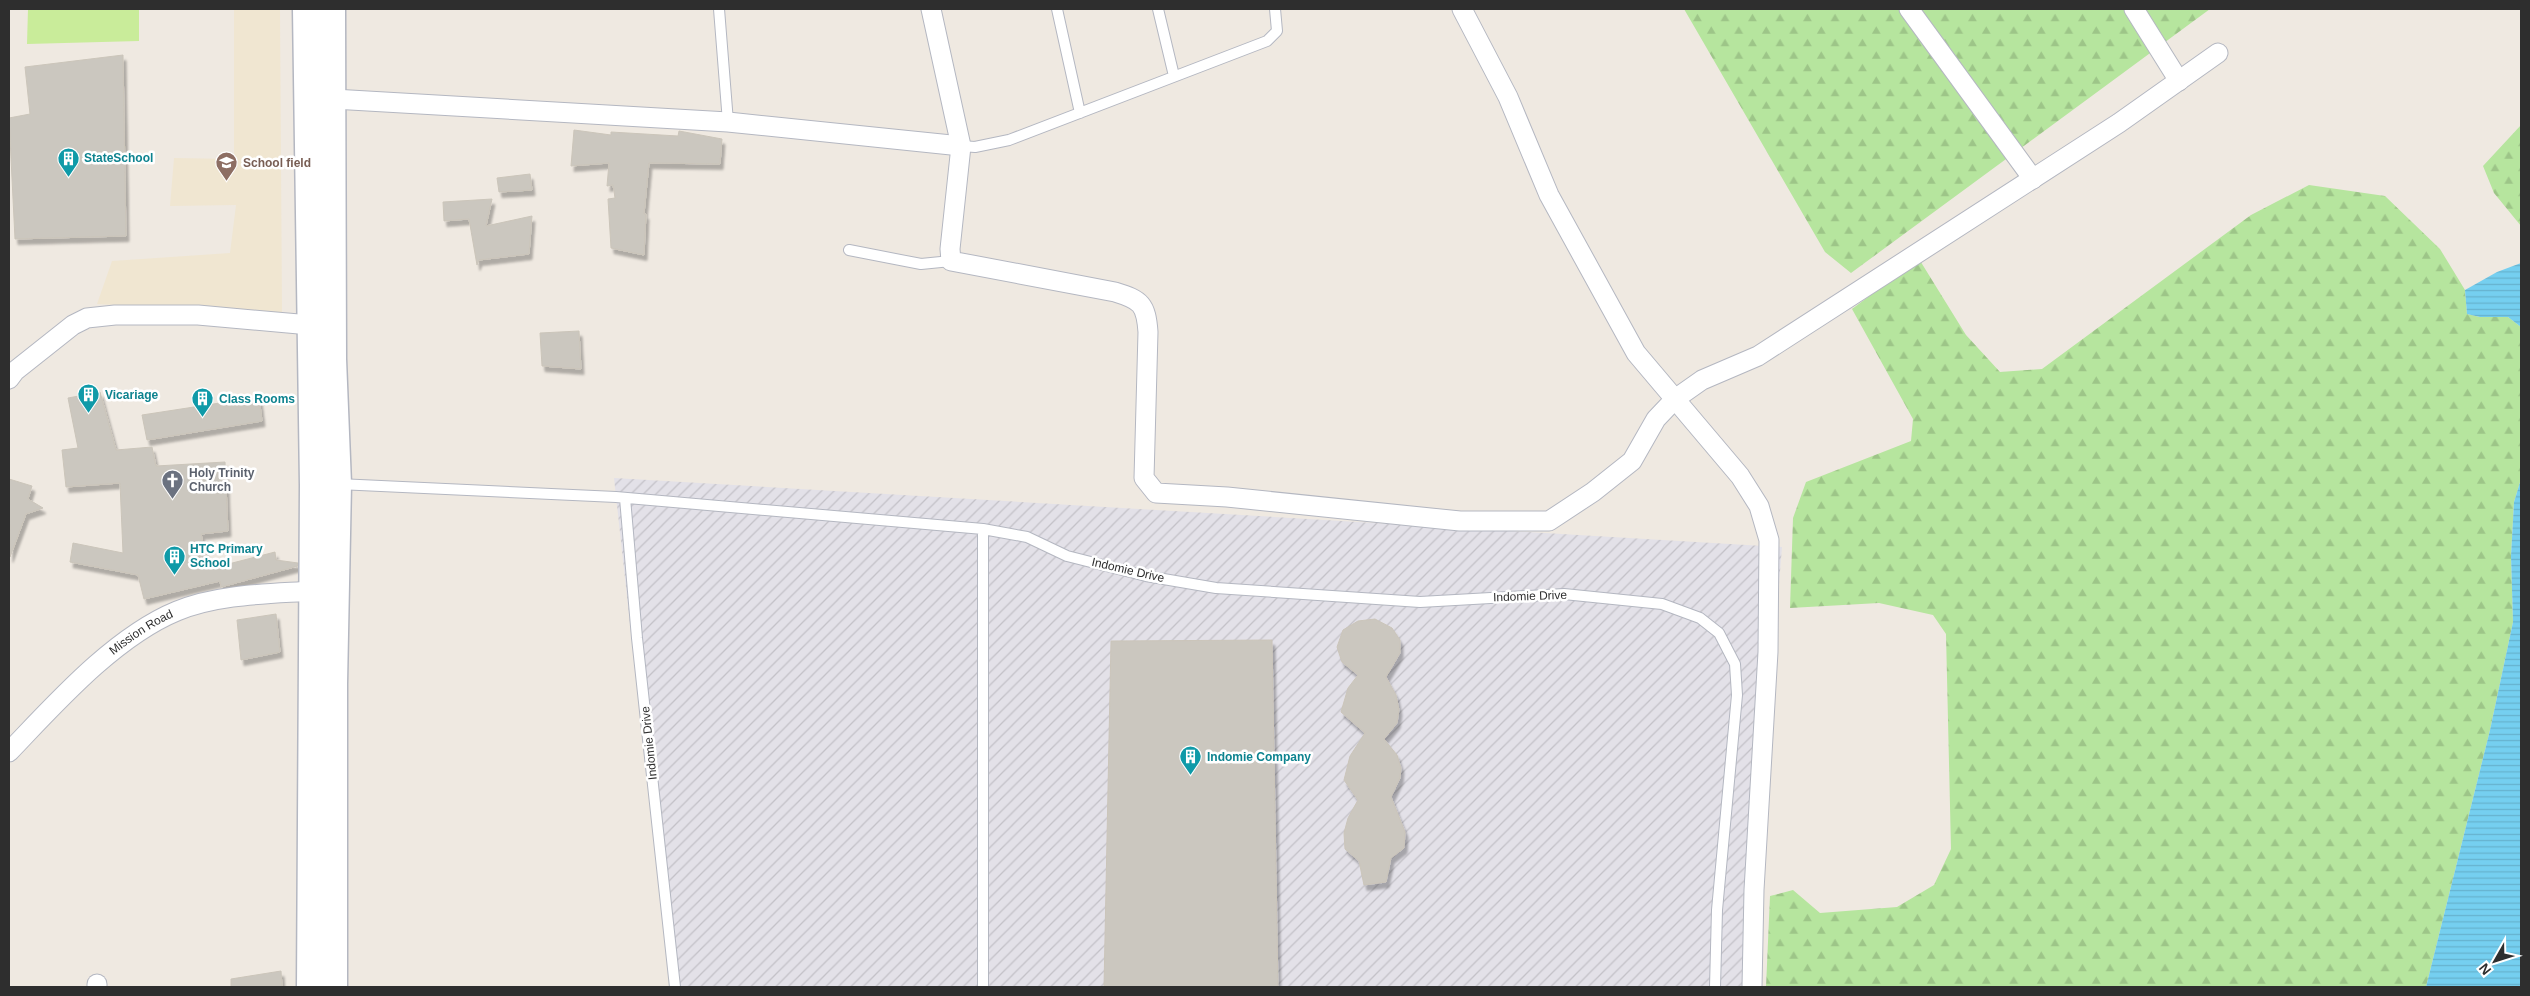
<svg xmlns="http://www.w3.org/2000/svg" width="2530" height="996" font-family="Arial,sans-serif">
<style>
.industrial{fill:url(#industrial-furrows)}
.education{fill:#f0e6d1}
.forest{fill:url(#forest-firs)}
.pitch{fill:#c9ec9a}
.water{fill:url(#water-rules)}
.building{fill:#cbc7bf;stroke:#cbc5ba;filter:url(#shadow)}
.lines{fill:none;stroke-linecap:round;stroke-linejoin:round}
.service-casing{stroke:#b4b7c1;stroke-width:12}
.minor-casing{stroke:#b4b7c1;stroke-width:21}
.secondary-casing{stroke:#b4b7c1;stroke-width:29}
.service{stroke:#fff;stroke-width:10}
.minor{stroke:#fff;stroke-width:19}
.secondary{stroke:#fff;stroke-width:26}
.labels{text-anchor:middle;stroke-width:5;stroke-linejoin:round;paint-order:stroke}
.culture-label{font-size:12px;font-weight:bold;fill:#0d838f;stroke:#fff;text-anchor:start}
.education-label{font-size:12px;font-weight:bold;fill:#785e54;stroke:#fff;text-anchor:start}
.worship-label{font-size:12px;font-weight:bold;fill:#5b616d;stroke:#fff;text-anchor:start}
.street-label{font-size:12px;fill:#2e2e2e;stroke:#fff}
</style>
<defs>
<pattern id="industrial-furrows" width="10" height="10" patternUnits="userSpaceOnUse" patternTransform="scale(1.25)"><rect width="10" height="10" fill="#e3e1e8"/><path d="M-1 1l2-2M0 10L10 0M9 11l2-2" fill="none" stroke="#c3c1c7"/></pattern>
<pattern id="forest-firs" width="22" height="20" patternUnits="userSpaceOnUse" patternTransform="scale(1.25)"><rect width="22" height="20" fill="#b6e59e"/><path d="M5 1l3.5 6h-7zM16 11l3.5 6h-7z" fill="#9dc588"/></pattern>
<pattern id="water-rules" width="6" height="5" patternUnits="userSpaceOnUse" patternTransform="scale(1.25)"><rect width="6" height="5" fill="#75cff0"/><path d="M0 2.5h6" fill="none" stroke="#66b2ce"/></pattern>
<filter id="shadow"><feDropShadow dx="3" dy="5.5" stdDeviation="1" flood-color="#0004"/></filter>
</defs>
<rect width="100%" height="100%" fill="#efe9e1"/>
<path class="industrial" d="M614,478L1782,547L1746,987H670Z"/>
<path class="education" d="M234,9H280L282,313L97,304L112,261L230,253L236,205L170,206L174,158L234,159Z"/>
<path class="forest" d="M1684,9H2210L1851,273L1825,252Z
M2521,125V226L2494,193L2483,166Z
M2309,185L2385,196L2440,249L2465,290L2467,314L2480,317H2508L2521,327V479L2514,502L2511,556L2513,622L2490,730L2426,987H1766L1770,896L1793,890L1820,913L1897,907L1934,885L1951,849L1946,634L1933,615L1879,603L1790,608L1793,518L1806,482L1911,441L1913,419L1852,309L1919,259L1966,335L2000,372L2042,369L2251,215Z"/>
<path class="pitch" d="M28,9H139V41L27,44Z"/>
<path class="water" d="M2521,263V327L2508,317H2480L2467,314L2465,290L2497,272Z
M2521,479V987H2426L2490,730L2513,622L2511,556L2514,502Z"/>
<path class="building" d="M123,55L126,236L15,239L9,118L30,114L25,67Z
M574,130L611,135V132L678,136L679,131L722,139L720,164L649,163L644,214H646L644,255L611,248L608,199L615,198L613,185L607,186L609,163L571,166Z
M530,174L532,190L499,192L497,178Z
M492,199L486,226L532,216L529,254L479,260L477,265L469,219L444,221L443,202Z
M579,331L581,369L542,366L540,333Z
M100,392L116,450L152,447L156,466L225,462L228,531L201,534L209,569L275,552L276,560L298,563V566L221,587L220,581L144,599L138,575L70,562L73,543L123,553L120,483L66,487L62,450L78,448L68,398Z
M259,397L262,421L147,440L142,415Z
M9,479L32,486L28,499L43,508L26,514L10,557Z
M276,614L280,652L241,660L237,620Z
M1375,619L1392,628L1400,640V653L1386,677L1396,695L1399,710L1397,723L1384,739L1397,755L1401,768L1400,778L1391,797L1405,832L1404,848L1391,858L1386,882L1364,885L1359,861L1345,849L1344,833L1348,818L1358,800L1344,780L1350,756L1365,733L1341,712L1348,688L1358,675L1342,662L1337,647L1343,630L1358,621Z
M1272,640L1278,987H1104L1111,641Z
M281,971L282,987H231V979Z"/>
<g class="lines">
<defs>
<path id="service" d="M719,9L728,122
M1057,9L1080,113
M1158,9L1174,76
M961,146L975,147L1009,140L1267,41L1277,31L1275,9
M849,250L921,264L951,261
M338,484L616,497L983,529L1027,537L1067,556L1146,576L1216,588L1420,602L1564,594L1662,604L1700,618L1719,633L1735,664L1737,695L1717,910L1715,987
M625,498L637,638L675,987
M983,987V529"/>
<g id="minor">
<path d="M931,9L961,146L950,249L951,261L1115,292C1141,300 1146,304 1148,332L1144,478L1156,493L1227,497L1460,521H1549L1593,492L1632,461L1656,419L1675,399L1702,380L1758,356L2119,123L2218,53"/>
<path d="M1462,9L1508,97L1549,195L1636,353L1740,476L1759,506L1769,540L1768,652L1754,890L1752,987"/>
<path d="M1909,9L2033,179"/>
<path d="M2134,9L2179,81"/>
<path d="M333,99L728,122L961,146"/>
<path d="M9,379L15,371L73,325L87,318L115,315H198L310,325"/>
<path id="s1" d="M9,752C55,704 114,637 177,611C218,594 268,594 312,591"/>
<path d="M97,987V984"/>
</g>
<path id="secondary" d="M306,9L313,485L310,987
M332,9L333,359L338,484L334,684V987"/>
</defs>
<use href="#service" class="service-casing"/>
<use href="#minor" class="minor-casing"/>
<use href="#secondary" class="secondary-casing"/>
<use href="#service" class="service"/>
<use href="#minor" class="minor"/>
<use href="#secondary" class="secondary"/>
</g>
<defs>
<symbol id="building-pin" viewBox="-11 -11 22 30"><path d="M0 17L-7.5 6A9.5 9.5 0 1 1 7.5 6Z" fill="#0f9aa8" stroke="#fff"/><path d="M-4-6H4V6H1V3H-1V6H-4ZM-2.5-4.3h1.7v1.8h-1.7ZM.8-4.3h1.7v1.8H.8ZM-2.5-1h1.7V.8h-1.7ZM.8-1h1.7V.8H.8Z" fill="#fff"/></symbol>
<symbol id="school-pin" viewBox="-11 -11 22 30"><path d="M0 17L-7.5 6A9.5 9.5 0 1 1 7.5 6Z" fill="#8d6e63" stroke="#fff"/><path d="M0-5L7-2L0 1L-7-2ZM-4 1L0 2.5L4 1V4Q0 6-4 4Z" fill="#fff"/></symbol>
<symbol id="church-pin" viewBox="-11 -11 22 30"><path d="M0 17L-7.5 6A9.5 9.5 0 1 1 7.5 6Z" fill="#6b7280" stroke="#fff"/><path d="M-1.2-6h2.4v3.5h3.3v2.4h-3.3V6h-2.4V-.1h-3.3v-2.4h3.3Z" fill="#fff"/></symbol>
</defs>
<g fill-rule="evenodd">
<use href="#building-pin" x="56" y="146" width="25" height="34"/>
<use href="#school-pin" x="214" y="150" width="25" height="34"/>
<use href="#building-pin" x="76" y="382" width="25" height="34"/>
<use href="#building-pin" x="190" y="386" width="25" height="34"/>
<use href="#church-pin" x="160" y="468" width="25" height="34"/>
<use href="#building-pin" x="162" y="544" width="25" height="34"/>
<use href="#building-pin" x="1178" y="744" width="25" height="34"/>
</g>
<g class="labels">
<g class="culture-label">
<text x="84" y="162">StateSchool</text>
<text x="105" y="399">Vicariage</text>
<text x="219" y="403">Class Rooms</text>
<text x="190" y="553">HTC Primary<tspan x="190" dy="14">School</tspan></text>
<text x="1207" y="761">Indomie Company</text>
</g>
<g class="education-label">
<text x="243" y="167">School field</text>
</g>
<g class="worship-label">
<text x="189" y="477">Holy Trinity<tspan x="189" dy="14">Church</tspan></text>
</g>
<g class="street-label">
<text transform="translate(1128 570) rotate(13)" y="4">Indomie Drive</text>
<text transform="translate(1530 596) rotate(-2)" y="4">Indomie Drive</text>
<text dy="4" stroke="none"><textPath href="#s1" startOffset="179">Mission Road</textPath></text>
<text transform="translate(649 743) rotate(-96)" y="4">Indomie Drive</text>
</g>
</g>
<rect width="2530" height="996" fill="none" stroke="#2e2e2e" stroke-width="20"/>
<g transform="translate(2495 961) rotate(231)" stroke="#ffffff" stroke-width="4" paint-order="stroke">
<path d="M0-4L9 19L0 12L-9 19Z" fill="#2e2e2e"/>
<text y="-8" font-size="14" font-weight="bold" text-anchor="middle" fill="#2e2e2e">N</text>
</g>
</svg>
